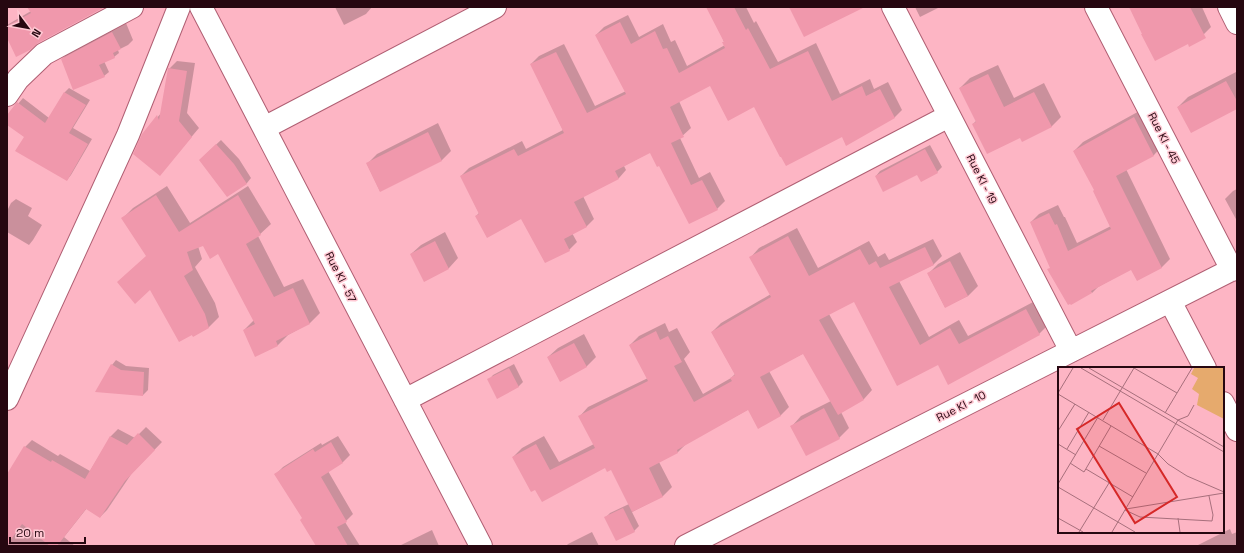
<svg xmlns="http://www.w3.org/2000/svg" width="1244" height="553" font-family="'Space Grotesk',sans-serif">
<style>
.shadow{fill:#0003}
.building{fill:#f098ac}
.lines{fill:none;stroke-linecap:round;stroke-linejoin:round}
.minor-casing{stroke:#b05f73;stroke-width:24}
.minor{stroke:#fff;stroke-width:22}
.labels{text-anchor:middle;stroke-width:3;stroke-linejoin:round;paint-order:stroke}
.street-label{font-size:11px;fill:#260710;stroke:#ffc8d3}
.inset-road{fill:none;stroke:#a76f7c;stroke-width:1}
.view{fill:#d62828;fill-opacity:0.15;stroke:#d62828;stroke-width:2}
.inset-edge{fill:none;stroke:#260710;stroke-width:2}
</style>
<rect width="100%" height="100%" fill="#fdb5c4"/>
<path class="shadow" d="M29,7H103L7,36V25L31,11Z
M335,7H372L366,14L344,25Z
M712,7H746L754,23L756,21L778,62L816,43L840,94L870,79L874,89L888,82L902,110L894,118L842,136L754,106L710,84L679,101L691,128L680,138L699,178L710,172L725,201L717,209L660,165L650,152L624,166L626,170L619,178L583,196L594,219L586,227L572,233L577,242L569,250L522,217L476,216L479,213L461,176L469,168L522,141L526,149L563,130L531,64L539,56L564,44L595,106L626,91L596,35L604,27L628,15L639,37L663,24L671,42L675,40L687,66L725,45Z
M915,7H940L920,17Z
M1130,7H1202L1211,27L1202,36Z
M126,23L133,40L128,45L118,50L119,53L114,57L104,61L109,72L104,76L62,59L67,54Z
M177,61L195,63L187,113L199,128L160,174L143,134L162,112L169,69Z
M998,65L1014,98L1044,83L1061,117L1051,127L1020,137L973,124L977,120L960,88L970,78Z
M1236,72L1237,108L1178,107L1188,97Z
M69,88L90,100L73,128L92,139L71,175L67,180L25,137L7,123V117L23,98L49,118L65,92Z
M1143,109L1162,146L1154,155L1126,169L1170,259L1161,268H1132L1098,287L1092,293L1031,222L1039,214L1058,205L1064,217H1065L1077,243L1111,226L1095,190L1074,151L1083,142Z
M438,123L451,151L442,160L380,191L367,164L377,154Z
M221,140L239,159L251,178L247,183L228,195L205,155Z
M930,145L942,167L937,172L876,176L880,171Z
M167,186L190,223L248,186L271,224L258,236L284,287L303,279L320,313L310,323L288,335L278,345L262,352L244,330L254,320L218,252L204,244L198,246L202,259L195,267L215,303L219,317L209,327L193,336L147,256L123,218L133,208Z
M1237,189V221L1225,199L1233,191Z
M16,199L32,208L28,216L42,225L33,240L29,245L7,232V211L11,203Z
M797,228L818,268L869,241L878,257L885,253L889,260L933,239L942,256L933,265L899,281L929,337L959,320L968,336L1035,301L1048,325L1039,334L938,364L854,301L829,314L872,390L864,399L841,412L849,428L839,438L792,426L801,416L831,401L804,353L769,371L789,407L780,416L749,409L687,443L678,452L659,462L672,487L663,496L632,512L639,526L634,531L605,518L610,513L629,504L612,469L606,467L536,489L513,457L522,448L544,436L559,462L594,444L580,416L588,407L648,378L630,345L639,336L665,323L669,332L677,328L690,352L684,359L703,394L731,378L735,374L712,332L721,323L771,294L751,257L759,248Z
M445,232L458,258L449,268L425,280L411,254L421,245Z
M960,252L978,286L968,296L945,307L928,274L938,264Z
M584,334L596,357L586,367L548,357L558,348Z
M116,360L126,366L149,368L148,390L143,395L112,365Z
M514,364L523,382L518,387L489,380L493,375Z
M146,427L162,442L132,473L107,510L100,517L87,508L64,537L75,546H7V476L25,447L32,440L58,456L60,454L90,471L111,436L118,429L135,438Z
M338,436L350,455L343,462L328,471L353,514L345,522L360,546H315L317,545L303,518L276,474L283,467L321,443L322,445Z
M1230,529L1232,534L1237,532V546H1196Z
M432,530L439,546H399Z
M592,532L599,546H566L568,544Z"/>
<path class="building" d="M27,7H105L38,43L30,50L16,57L7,38V26L31,13Z
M706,7H734L746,30L748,28L770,69L808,51L832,101L862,86L866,96L880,89L895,118L846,146L842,137L786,166L781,157H780L754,107L728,121L710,86L670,107L684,137L671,143L691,185L702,180L718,210L689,224L659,166L657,167L650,153L615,171L619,179L574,202L587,227L564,239L570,251L545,263L521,219L487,238L475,216L479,214L460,176L514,149L518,156L564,133L530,64L556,52L587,113L626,94L595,35L620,22L631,44L655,31L663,49L667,48L679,73L725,48L722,42H724Z
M789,7H865L804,37Z
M1129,7H1190L1206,38L1189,47L1188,44L1155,61L1141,34H1142Z
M112,32L121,49L113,53L115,58L99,65L105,77L73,90L61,59Z
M168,68L187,71L179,121L192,137L160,176L133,154L142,134L157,115L159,120Z
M988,74L1004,107L1034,92L1052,127L1022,142L1020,138L987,154L972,124L976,122L959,88Z
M1226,81L1237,101V109L1191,133L1177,107Z
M64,92L86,105L69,133L88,144L67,181L15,151L24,137L7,125V115L17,102L45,123Z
M1134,117L1154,156L1116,176L1162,268L1137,281L1131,270L1091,291L1092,293L1071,305L1070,304L1068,305L1047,269L1050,268L1030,222L1049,213L1055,225L1057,224L1068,251L1111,229L1093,191L1094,190L1073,151Z
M428,132L442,161L380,192L366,163Z
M216,144L234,164L247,184L227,197L199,160Z
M925,149L938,173L921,182L917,175L883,192L875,176Z
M156,195L179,232L238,195L261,235L246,244L274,297L293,288L310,324L276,341L278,346L255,357L243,330L255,324L218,254L210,259L203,246L187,252L193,270L184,276L205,314L209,328L193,337L192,335L179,342L150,290L135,304L117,282L146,256L121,218Z
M788,236L809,276L860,249L869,265L876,261L880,268L925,247L934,265L889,287L920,345L950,328L959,344L1026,309L1040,335L948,385L938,365L897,386L854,302L819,320L864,400L838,415L803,354L760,377L781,416L758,429L748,410L677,450L678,453L649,468L663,497L632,512L611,470L607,472L605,468L542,502L535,490L531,492L512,457L536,444L550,470L595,448L578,416L648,381L629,345L656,331L660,340L668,336L682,362L674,366L694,402L732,381L730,378L735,375L711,332L771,297L749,257Z
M435,241L449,269L424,282L410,254Z
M950,261L968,296L945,308L927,273Z
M574,343L587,367L560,382L547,357Z
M111,364L121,370L144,372L143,396L95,392Z
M509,368L519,387L497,399L487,379Z
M824,408L840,439L806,456L790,426Z
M138,433L155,450L125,481L100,518L86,509L57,546H50L22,524L7,545V474L24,446L51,462L52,460L85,479L110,436L127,445Z
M331,442L343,463L321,477L347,522L337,527L348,546H316L300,520L302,518L274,474L313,449L315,452Z
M623,508L635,532L616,541L604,517Z"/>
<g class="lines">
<defs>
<path id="minor" d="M201,7L481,546
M893,7L1071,351
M1096,7L1232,270
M1229,7L1237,23
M7,95L18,79L44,54L132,7
M264,128L495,7
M1170,301L1205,368
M7,399L128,135L179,7
M405,400L949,116
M1223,403L1237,430
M686,546L1237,267"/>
</defs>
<use href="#minor" class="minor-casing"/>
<use href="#minor" class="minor"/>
</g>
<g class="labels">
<g class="street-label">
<text transform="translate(1164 138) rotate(63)" y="4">Rue KI - 45</text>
<text transform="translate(982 179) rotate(63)" y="4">Rue KI - 19</text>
<text transform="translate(341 277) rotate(63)" y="4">Rue KI - 57</text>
<text transform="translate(961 406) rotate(-27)" y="4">Rue KI - 10</text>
</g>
</g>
<g transform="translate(1058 367)">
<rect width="166" height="166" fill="#fdb5c4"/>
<path d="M136,1H166V52L139,38L141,27L134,22L140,11L133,7Z" fill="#e6aa6d"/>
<path class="inset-road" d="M23,1L166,85M31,1L166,80M76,1L119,26M0,26L15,1M0,27L100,87L110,97L129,109L166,125M107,46L134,1M45,53L76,1M0,64L17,37M0,77L18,88M41,79L88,106M9,82L31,45M12,96L26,105L53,59M28,102L75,130M0,117L40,50M0,120L77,165M68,142L166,126M67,143L82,150L154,154L155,148L151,129M0,151L25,165M120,151L122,165M21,165L51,116M54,165L120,53L130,49L136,38"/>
<path class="view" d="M61,36L119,130L77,156L19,62Z"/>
<rect width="166" height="166" class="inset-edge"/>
</g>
<rect width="1244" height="553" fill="none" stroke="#260710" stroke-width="16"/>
<g transform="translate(28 28) rotate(122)" stroke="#ffc8d3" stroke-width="3" paint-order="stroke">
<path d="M0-3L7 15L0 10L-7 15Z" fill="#260710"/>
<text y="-6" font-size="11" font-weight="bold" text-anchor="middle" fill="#260710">N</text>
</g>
<path d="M10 537v6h75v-6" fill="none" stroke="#260710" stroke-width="2"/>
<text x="16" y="537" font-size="12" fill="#260710" stroke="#ffc8d3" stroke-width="3" paint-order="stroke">20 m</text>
</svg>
